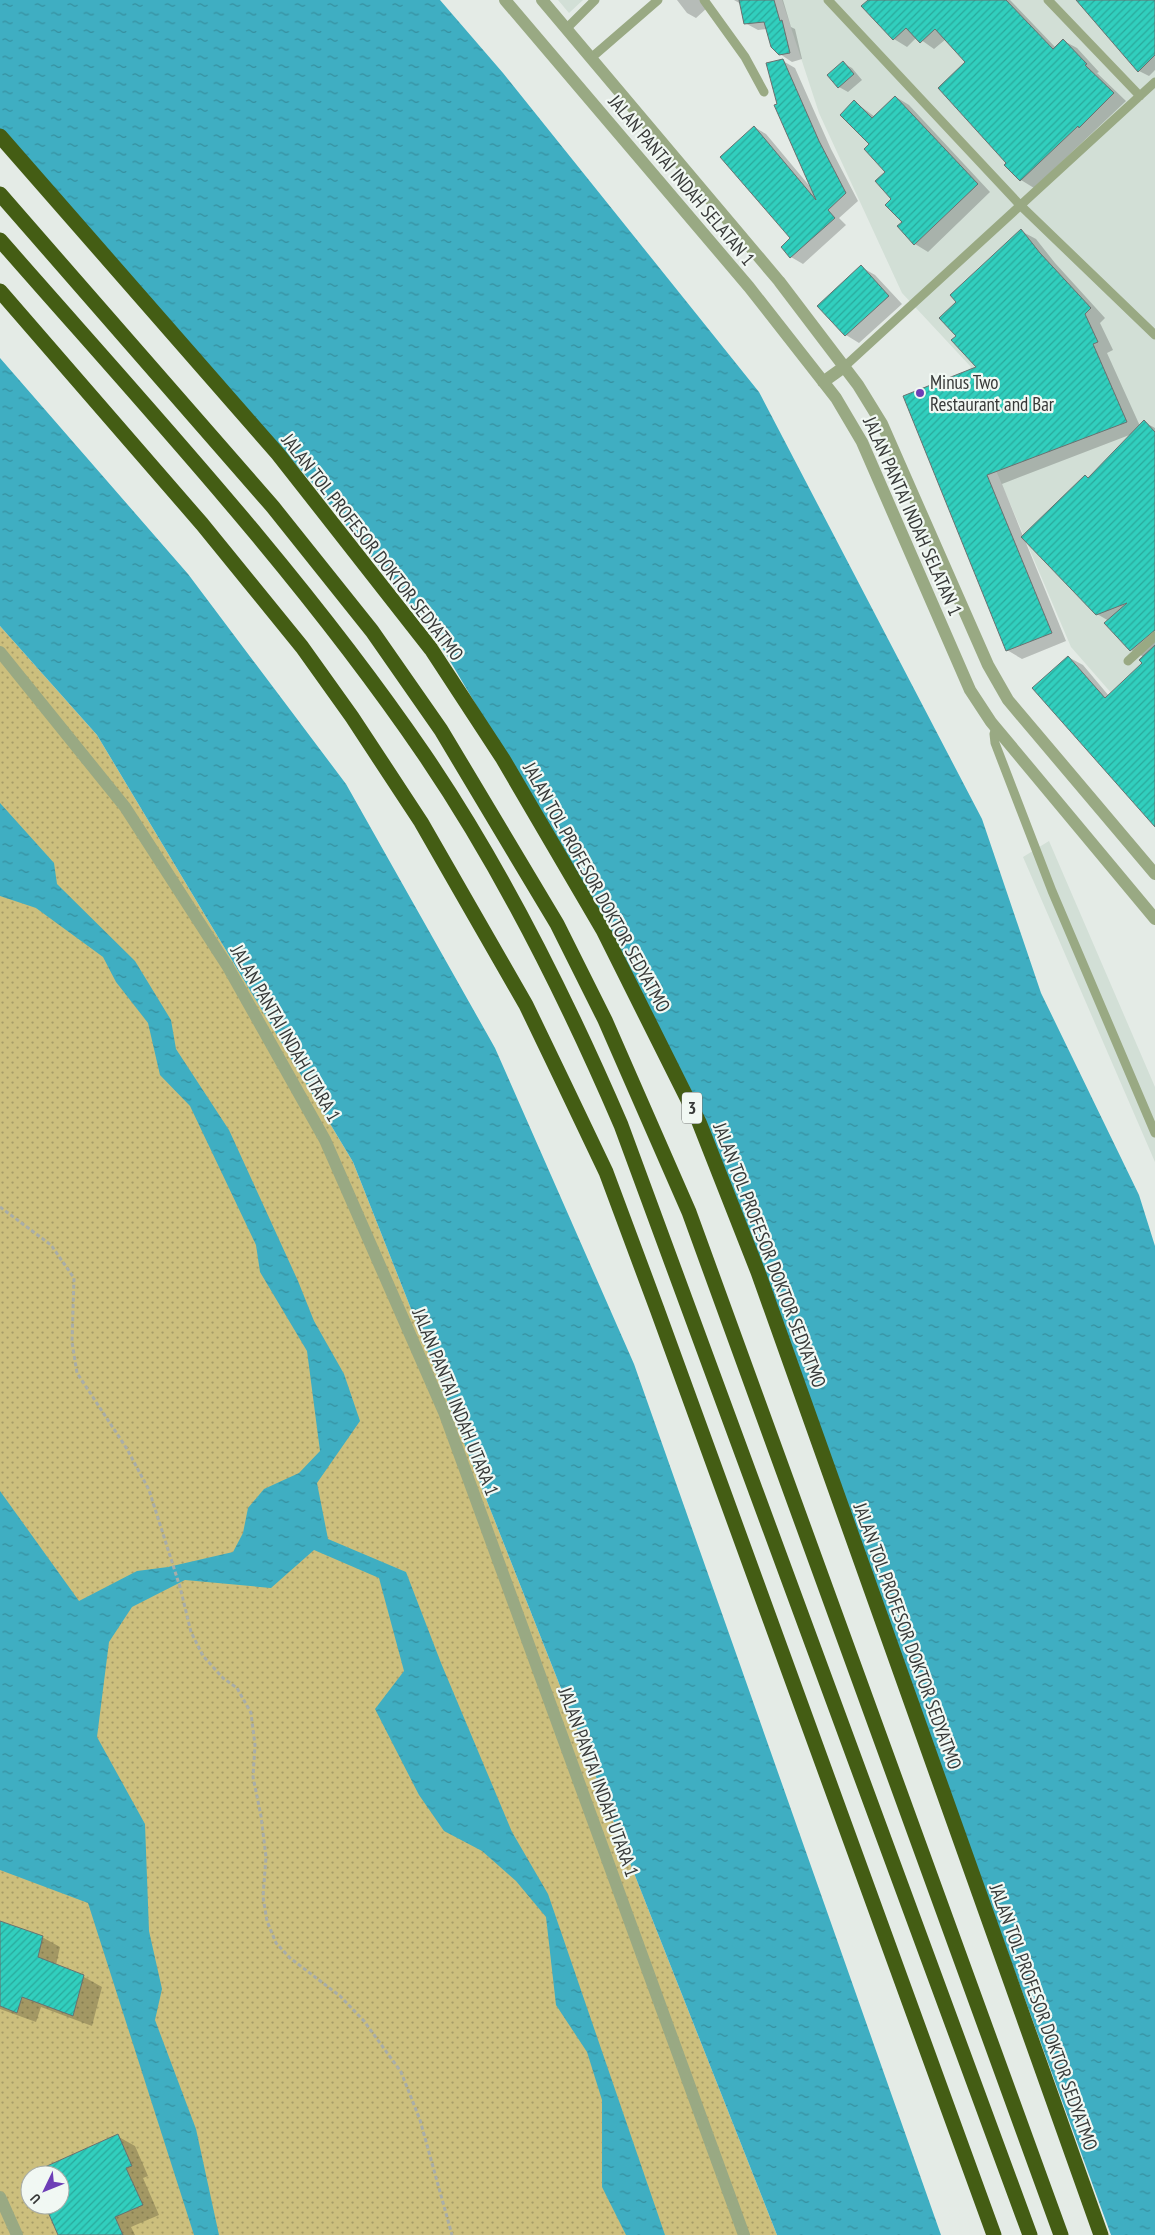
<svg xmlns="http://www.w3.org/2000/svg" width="1155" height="2235" font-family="'PT Sans Narrow',sans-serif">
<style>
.built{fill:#d2dfd6}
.grass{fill:url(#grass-dots);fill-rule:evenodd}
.water{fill:url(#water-ripples)}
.shadow{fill:#0003;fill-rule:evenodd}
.building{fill:url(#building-hatch);stroke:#6a7170}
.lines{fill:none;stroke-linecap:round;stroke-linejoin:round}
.path{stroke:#a8ada9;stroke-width:3;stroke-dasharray:4 2.5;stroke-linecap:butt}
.service{stroke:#99a983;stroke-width:9}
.minor{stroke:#99a983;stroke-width:12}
.tertiary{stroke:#99a983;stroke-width:12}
.motorway{stroke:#445d14;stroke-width:15}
.poi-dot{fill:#6d3eb6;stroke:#f1f8f3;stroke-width:2}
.labels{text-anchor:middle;stroke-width:4.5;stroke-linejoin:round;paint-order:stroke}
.shield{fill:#f1f8f3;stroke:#6f7270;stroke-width:1}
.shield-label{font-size:18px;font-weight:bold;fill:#373938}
.street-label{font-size:19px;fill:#373938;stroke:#f1f8f3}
.poi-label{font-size:19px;fill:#373938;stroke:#f1f8f3;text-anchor:start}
</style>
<defs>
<pattern id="grass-dots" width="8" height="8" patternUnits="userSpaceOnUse" patternTransform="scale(1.25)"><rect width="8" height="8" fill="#ccbf7d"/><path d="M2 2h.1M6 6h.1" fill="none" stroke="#a69c67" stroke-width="1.8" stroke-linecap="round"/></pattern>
<pattern id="water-ripples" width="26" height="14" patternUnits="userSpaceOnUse" patternTransform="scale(1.25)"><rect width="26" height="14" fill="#3faec2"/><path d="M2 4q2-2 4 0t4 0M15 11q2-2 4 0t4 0" fill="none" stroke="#368f9f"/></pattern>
<pattern id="building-hatch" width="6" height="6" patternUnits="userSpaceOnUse" patternTransform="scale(1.25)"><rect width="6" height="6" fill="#31cfbe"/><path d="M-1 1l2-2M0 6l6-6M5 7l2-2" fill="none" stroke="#2aa99b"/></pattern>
</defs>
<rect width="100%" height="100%" fill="#e4ebe6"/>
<path class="built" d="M558,0H583L569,13Z
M782,0H1155V743L1071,647L958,381L971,367L902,293L819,113Z
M1049,841L1155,1087V1162L1023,857Z"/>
<path class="grass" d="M0,626L97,735L353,1162L777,2235H0ZM30,2175H60V2205H30Z"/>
<path class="water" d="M0,0H440L503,73L759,392L982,819L1041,993L1139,1195L1155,1246V2235H1111L699,1106L608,928L437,639L313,484L0,129Z
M0,358L188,574L346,784L495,1048L634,1364L941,2235H777L353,1162L97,735L0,626Z
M0,803L54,863L57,884L135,961L171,1020L176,1049L229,1130L298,1281L314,1321L344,1374L360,1421L317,1483L328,1539L406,1572L441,1663L512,1832L548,1894L665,2235H626L602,2187V2100L587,2052L556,2005L546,1917L516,1881L482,1851L444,1831L419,1795L375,1709L404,1671L379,1578L314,1550L271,1588L185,1580L132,1607L109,1642L97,1737L145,1824L149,1931L162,1989L155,2020L196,2129L219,2235H194L88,1903L0,1870V1491L79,1601L137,1571L168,1567L233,1552L243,1533L248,1508L264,1489L299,1473L320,1451L307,1351L260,1272L256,1245L190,1106L160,1075L148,1023L116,982L103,957L36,908L0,896Z"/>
<path class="shadow" d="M677,0H703L707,8L696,18L687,13Z
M734,0H783L791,27L795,29L802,59L792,62L780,54L767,29L758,30L745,23L741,4Z
M870,0H1010L1056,48L1064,41L1077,48L1099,72L1097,73L1126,101L1034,188L1021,180L1006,165L1008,163L967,62L946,39L934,49L917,37L907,47L894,39Z
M1085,0H1155V70L1149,76L1139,71Z
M783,61L795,68L831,149L858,201L839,218L846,225L803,264L791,257L782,247L792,239L754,127L766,134L812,189L778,105Z
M843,63L852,68L862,80L848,92L839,87L829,75Z
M896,97L909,105L990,192L928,252L915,244L899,227L903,222L893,199L886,172L871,144L855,102L875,117Z
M1021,231L1036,239L1055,263L1105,318L1100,323L1113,350L1107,353L1140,426L1144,422L1155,428V826L1068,657L1083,665L1109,696L1144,663V657L1131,650L1109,621L1097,614L1024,538L1066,641L1022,659L1007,650L904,397L978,367L958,336V302ZM1132,434L1089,479L1023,536L1002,484Z
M861,267L875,275L902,304L859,343L846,335Z
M0,1922L42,1937L60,1947L56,1965L84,1977L102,1987L92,2026L41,2007L36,2022L0,2009Z
M117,2136L135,2146L148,2176L143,2178L159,2215L131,2227L135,2235H59L46,2205H60V2175H33Z"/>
<path class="building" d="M739,0H774L780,21L782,20L790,53L779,55L771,47L764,22L744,24Z
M868,0H1006L1053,49L1063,39L1087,64L1085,65L1114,93L1079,128L1078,126L1020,181L1004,165L1006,163L938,88L965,62L935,29L920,43L906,28L893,40L861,6Z
M1076,0H1155V55L1138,72Z
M783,59L819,141L846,193L828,210L835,218L790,258L781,247L790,238L720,157L754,126L816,200L774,105L777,104L766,63Z
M843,61L854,74L838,88L827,75Z
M895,96L978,184L914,245L897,226L902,222L885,205L891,199L875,181L885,172L864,149L869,144L840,115L854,100L872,118Z
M1021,229L1040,253L1091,308L1085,314L1098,342L1093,344L1127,422L987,475L1052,633L1006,651L903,396L976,367L951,340L956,336L939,318L956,302L950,295Z
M861,265L889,296L845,336L817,306Z
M1144,420L1155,432V630L1130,651L1104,623L1127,603L1096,615L1021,537L1085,475L1088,478Z
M1155,645V827L1032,688L1068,656L1105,698L1142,663L1139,660Z
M0,1921L43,1936L38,1957L84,1975L73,2016L22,1997L17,2013L0,2006Z
M118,2134L132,2166L126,2168L143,2205L115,2217L123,2235H58L45,2205H60V2175H27Z"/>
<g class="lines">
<path class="path" d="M0,1207L51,1245L74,1278L72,1342L77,1373L127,1449L149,1490L180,1587L191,1632L203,1656L223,1678L237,1688L251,1713L255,1745L253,1777L261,1816L266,1857L263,1897L267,1921L276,1943L290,1958L340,1996L364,2021L401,2072L420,2120L452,2235"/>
<path class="service" d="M704,0L745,57L764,92
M828,0L1020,205L1155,335
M1048,0L1140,96
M566,29L595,0
M591,58L658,0
M844,367L1155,82
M1128,661L1155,636
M996,728L994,734L995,743L1052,891L1155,1133"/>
<path class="minor" d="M0,652L125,807L228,967L325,1140L444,1412L744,2235
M0,2197L17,2235"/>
<path class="tertiary" d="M505,0L749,287L836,398L862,442L970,690L991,722L1155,919
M542,0L779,281L858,385L882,424L988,665L1008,700L1155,874
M823,382L844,367"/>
<path class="motorway" d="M0,136L278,454L431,649L503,759L603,930L699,1122L758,1272L1101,2235
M0,194L273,507L372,631L441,730L557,924L605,1020L689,1212L1061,2235
M0,240C146,407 299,571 424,754C503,870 566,997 621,1125L1030,2235
M0,291L202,524L302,647L352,717L421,822L526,1005L564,1084L606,1172L657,1309L994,2235"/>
</g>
<circle class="poi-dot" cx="920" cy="393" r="5"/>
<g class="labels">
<rect class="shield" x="682" y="1092.5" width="20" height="31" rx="4"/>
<g class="shield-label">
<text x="692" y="1114">3</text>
</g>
<g class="street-label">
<text transform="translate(682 180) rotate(50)" y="7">JALAN PANTAI INDAH SELATAN 1</text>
<text transform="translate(913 516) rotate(66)" y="7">JALAN PANTAI INDAH SELATAN 1</text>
<text transform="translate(373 547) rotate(52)" y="7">JALAN TOL PROFESOR DOKTOR SEDYATMO</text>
<text transform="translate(597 887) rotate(61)" y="7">JALAN TOL PROFESOR DOKTOR SEDYATMO</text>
<text transform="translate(286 1033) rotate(60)" y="7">JALAN PANTAI INDAH UTARA 1</text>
<text transform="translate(770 1255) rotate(69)" y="7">JALAN TOL PROFESOR DOKTOR SEDYATMO</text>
<text transform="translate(456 1402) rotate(68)" y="7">JALAN PANTAI INDAH UTARA 1</text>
<text transform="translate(908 1636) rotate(70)" y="7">JALAN TOL PROFESOR DOKTOR SEDYATMO</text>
<text transform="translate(599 1782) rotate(70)" y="7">JALAN PANTAI INDAH UTARA 1</text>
<text transform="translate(1044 2017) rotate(70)" y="7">JALAN TOL PROFESOR DOKTOR SEDYATMO</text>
</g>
<g class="poi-label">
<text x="930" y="389">Minus Two<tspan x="930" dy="22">Restaurant and Bar</tspan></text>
</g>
</g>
<g transform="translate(45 2190) rotate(227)"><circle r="24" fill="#f1f8f3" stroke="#a7aca8"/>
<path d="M0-4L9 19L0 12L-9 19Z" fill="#6d3eb6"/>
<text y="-8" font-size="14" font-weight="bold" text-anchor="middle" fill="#373938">U</text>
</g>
</svg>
